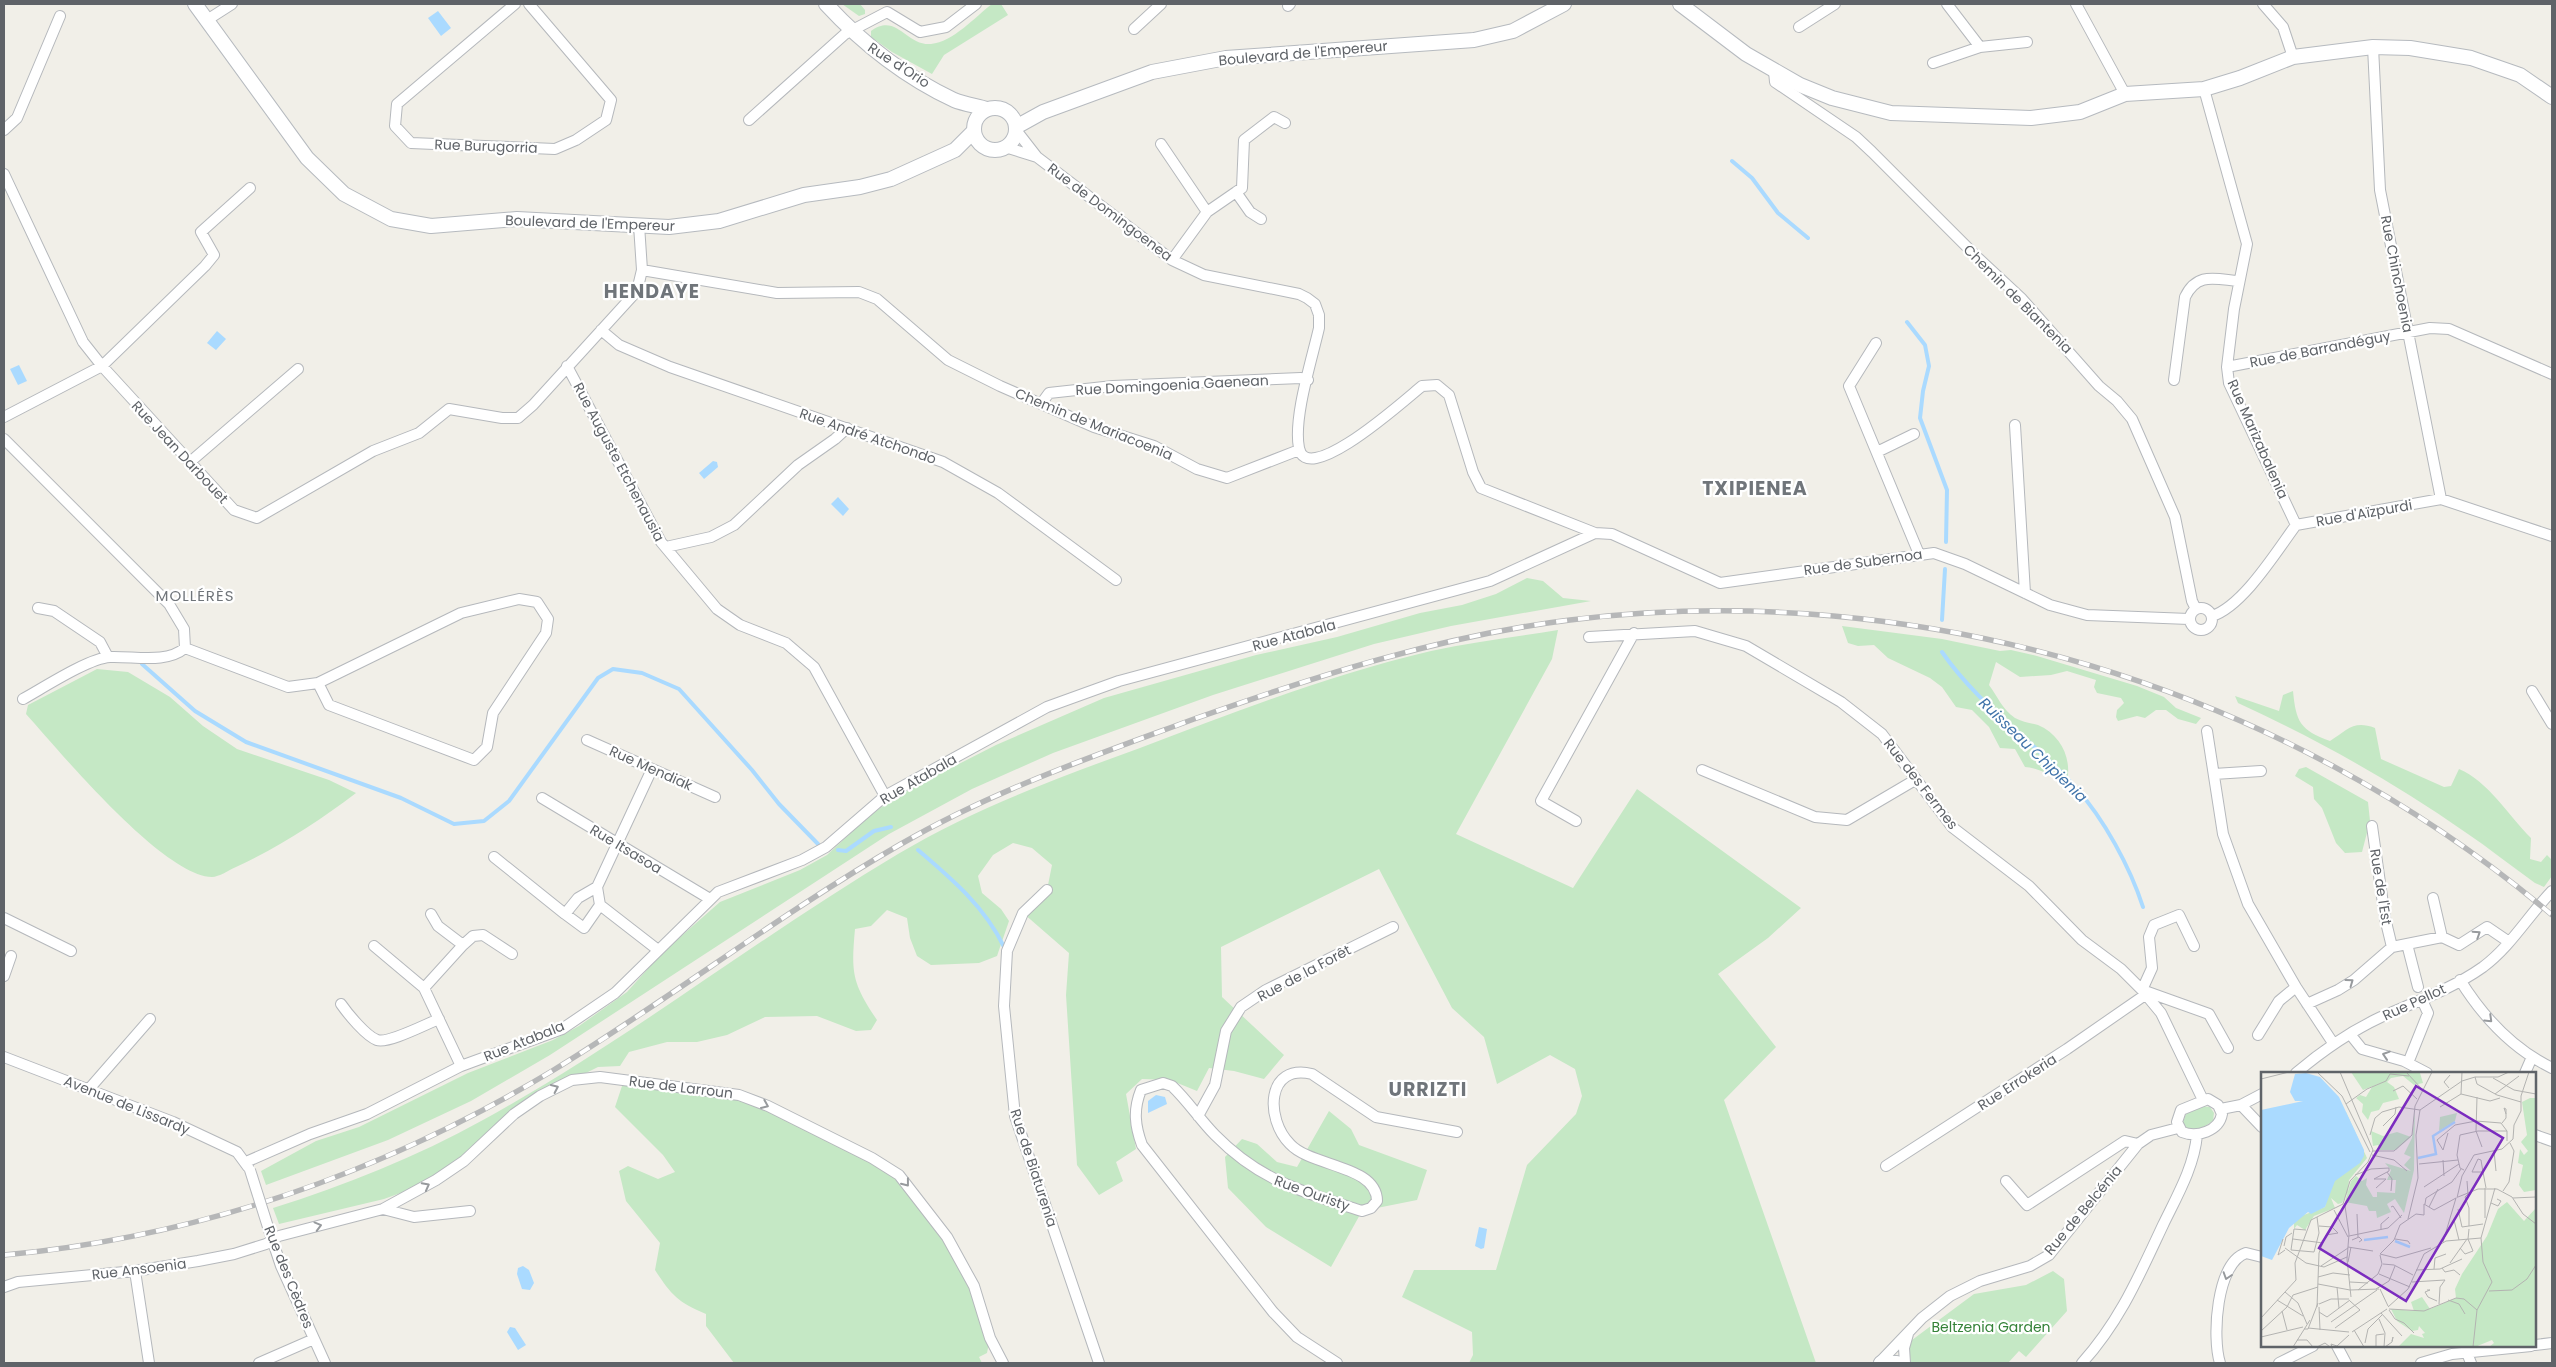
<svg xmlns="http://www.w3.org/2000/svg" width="2556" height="1367" font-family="Poppins,sans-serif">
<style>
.green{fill:#c5e8c5}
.water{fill:#aadaff}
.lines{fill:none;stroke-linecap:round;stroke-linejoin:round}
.stream{stroke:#aadaff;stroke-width:4}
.street-casing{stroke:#b5b8bc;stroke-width:12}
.secondary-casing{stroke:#b6babf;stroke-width:16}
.street{stroke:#fff;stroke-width:10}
.secondary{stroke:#fff;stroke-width:14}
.rail-casing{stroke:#b6b7b8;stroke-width:5.5}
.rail{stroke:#fff;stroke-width:4;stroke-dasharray:11;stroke-linecap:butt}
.street-bridge-casing{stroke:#b5b8bc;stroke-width:12;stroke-linecap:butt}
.street-bridge{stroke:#fff;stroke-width:10}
.oneway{stroke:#979a9d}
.labels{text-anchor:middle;stroke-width:4.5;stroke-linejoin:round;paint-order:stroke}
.street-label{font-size:14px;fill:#5f6368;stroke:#fff}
.park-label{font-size:14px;fill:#348238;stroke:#fff}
.neighbourhood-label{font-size:15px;letter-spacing:1px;fill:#70757a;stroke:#fff}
.water-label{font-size:15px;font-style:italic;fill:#4174aa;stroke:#fff}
.district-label{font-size:19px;font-weight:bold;letter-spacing:1px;fill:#70757a;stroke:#fff}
.inset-river{fill:none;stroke:#aadaff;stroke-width:2.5}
.inset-road{fill:none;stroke:#b3b3b1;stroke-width:1}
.view{fill:#7b2cbf;fill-opacity:0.15;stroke:#7b2cbf;stroke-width:2.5}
.inset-edge{fill:none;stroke:#5f6368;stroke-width:2.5}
</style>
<rect width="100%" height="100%" fill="#f1efe8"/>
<path class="green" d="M842,4H860L865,10V14L859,16Z
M992,4H1001L1008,15L944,55L932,74L892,52L871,37V31C897,12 906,46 931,44C953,42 975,17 992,4Z
M1527,578L1543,581L1563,598L1591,601L1451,626L1374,644L1213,695L1053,753L972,789L889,834L550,1055L471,1101L388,1140L266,1185L261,1171L316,1141L359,1127L468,1073L553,1040L579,1026L627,992L662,953L720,902L800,870L827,855L869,816L900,794L996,745L1104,698L1256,655L1337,637L1420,613L1462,605L1496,594Z
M1842,626L1942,639L2000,651L2011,650L2037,656L2137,686L2164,697L2176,708L2201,718L2196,724L2178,719L2166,710H2156L2145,718L2137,716L2118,721L2116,717L2117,710L2124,703L2121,698L2097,693L2094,687L2096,680L2067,671L2051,675L2020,677L1996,662L1989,685C1998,697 2002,709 2015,718C2022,722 2031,723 2038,725C2061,735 2072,758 2067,782C2052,777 2040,768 2025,767L2015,749L2000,748L1989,727L1972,710L1956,707L1942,687L1930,678L1888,658L1874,645L1858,646L1848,643Z
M1558,630L1552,659L1456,834L1573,888L1637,789L1801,908L1768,938L1718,974L1776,1047L1724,1100L1816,1363H1469L1473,1355L1472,1332L1402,1297L1414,1270H1496L1527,1165L1576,1114L1582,1096L1575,1069L1550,1055L1497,1084L1484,1037L1452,1008L1379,869L1221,947L1222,997L1284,1055L1264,1079L1234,1071L1209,1068L1197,1091L1170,1080L1142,1079L1126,1094L1136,1149L1116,1162L1123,1181L1099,1195L1077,1165L1066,995L1069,953L1023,913L1047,890L1052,865L1032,848L1013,843L993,855L978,876L982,893L1001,909L1009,921L997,956L979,963L931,965L917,956L910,938L907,918L887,910L871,926L855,929C851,973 852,983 877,1020L871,1030L856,1031L817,1016L765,1017L727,1035L697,1042H667L629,1052L620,1066L598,1067L540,1096L436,1180L384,1199L279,1224L273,1208C346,1185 416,1157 483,1120C627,1041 757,938 898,854C974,809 1057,778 1140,748C1235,712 1332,674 1431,651C1473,642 1516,637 1558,630Z
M97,669L128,672L170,697L203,726L237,749L329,780L356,793C318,822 279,847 236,867C229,870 219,877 212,877C163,876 60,752 26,714L28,705Z
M2293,691C2296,722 2300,730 2330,741C2348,730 2353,720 2375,728L2381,759L2444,787L2451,786L2459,769C2488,781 2509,816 2531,838L2530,859L2541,862L2547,855L2552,860V876L2544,887L2535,883C2511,866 2489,848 2465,832C2394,782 2316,739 2238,703L2235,696L2279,711L2283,695Z
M2306,767L2368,802L2370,821L2362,852L2345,853L2336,843L2322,808L2314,799L2313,787L2295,776L2299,769Z
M624,1080L739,1095L899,1175L974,1286L990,1338L987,1353L979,1357L982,1363H734L706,1326V1314C678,1302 672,1296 655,1270L660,1243L626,1201L619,1171L628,1166L658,1179L675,1172L663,1155L615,1107Z
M2202,1106L2210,1107L2214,1113L2213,1121L2197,1131L2187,1129L2183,1122L2186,1114Z
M1329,1111L1351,1129L1359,1145L1427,1170L1417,1200L1362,1211L1331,1267L1266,1227L1228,1188L1225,1157L1242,1139L1257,1144L1277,1162L1297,1167Z
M2053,1271L2064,1279L2067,1311L2026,1357L2019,1351L2008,1363H1911L1909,1349L1912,1340L1974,1294L2026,1285Z"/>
<path class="water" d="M438,11L451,28L441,36L428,18Z
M217,331L226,339L216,350L207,343Z
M19,365L27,381L18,385L10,369Z
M713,461L717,462L718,467L704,479L699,473Z
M838,497L849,509L843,516L831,504Z
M1156,1095L1165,1097L1167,1104L1148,1113V1101Z
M1479,1227L1487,1229L1484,1248L1481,1249L1475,1246Z
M523,1266L529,1270L534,1283L530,1290L522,1289L517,1274L518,1268Z
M510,1327L515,1328L526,1345L518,1350L507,1332Z"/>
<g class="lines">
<path class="stream" d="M1732,161L1752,178L1778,213L1808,238
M1907,322L1925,345L1929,366L1923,391L1920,418L1947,490L1946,542
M1942,620L1945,569
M1942,652C1980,707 2032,739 2076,788C2104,819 2130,867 2143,907
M142,664L195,711L246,742L401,798L454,824L484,821L509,801L598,678L613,669L642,673L679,689L752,770L779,804L818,844
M838,850L846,851L874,831L891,827
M918,850C952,879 985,907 1004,947"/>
<defs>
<path id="street" d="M515,4L397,104L395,126L411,143L555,149L576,140L606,120L611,100L529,4
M1947,4L1980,47
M2076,4L2125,94
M2263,4L2283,27L2293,57
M1288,6L1290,4
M207,20L232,4
M1799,27L1835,4
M1134,29L1161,4
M2373,47L2380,190L2441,499
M1933,63L1980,47L2027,42
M1774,71L1775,82L1856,137L1872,152L1979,259L2022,299L2099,386L2117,401L2132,419L2175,517L2192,601L2196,609
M2204,89L2247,244L2234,309L2227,367L2229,383L2296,525
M749,120L845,34L887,12L920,32L946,27L976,4
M4,130L17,118L60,16
M1016,130L1037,157L1172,260L1204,275L1299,294L1307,298L1315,304L1319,315V328C1312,359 1293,418 1299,448C1307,489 1408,397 1422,386L1437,385L1449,395L1473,472L1481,488L1595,533L1612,534L1720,583L1934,553L1965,564L2050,605L2087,615L2189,619
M1161,144L1207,212L1236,192
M1005,147L1037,157
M4,174L83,342L102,366L234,510L257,518L373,451L419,433L449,409L502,418H518L533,405L637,291L642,270L639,225
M1261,219L1250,212L1236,192L1242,188L1244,140L1274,117L1285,123
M1172,260L1207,212
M642,270L777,293L859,292L877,299L948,360L1000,386L1094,427L1154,446L1197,469L1227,478L1299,450
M601,330L619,345L670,367L943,462L998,493L1116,580
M1876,343L1849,386L1919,554
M567,366L661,542L717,609L740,625L786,643L814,667L885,796
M2227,367L2430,328L2449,329L2552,374
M2174,380L2185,297C2197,272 2215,279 2238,281
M1041,404L1049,393L1113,386L1301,378L1308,380
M4,417L102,366L205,266L214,255L201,232L250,188
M2015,425L2025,593
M4,439L169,604L184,629L185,648L288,687L318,683L461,613L519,599L537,602L548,619L546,633L493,713L487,747L474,760L329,705L318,683
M1877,452L1914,434
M190,462L298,369
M666,547L711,537L734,525L798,465L835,439L847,428
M2190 619a11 11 0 1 1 22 0a11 11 0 1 1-22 0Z
M38,608L54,611L100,642L108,657
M2212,616C2243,606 2276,552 2296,525L2441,499L2552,536
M1589,637L1695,631L1746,646L1841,702L1882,734L1952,827L2029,886L2082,940L2121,969L2142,990L2161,1013L2203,1100
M2532,691L2552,724
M23,699C43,688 89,658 110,657C135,656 166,664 185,648
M2207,731L2223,834L2248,904L2296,987L2333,1043
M587,740L715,797
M1702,770L1815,817L1847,820L1915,780
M2214,774L2261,771
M542,798L710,899
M1576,821L1541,801L1634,633
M2372,826L2385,918L2392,947
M494,857L565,914L578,898L597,887L600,905L658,950
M597,887L652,769
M1047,890L1023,913L1007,951L1004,1006L1015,1116L1099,1363
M2433,898L2442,937
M431,914L438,926L463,945L473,936L483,935L512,954
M565,914L584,928L600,905
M4,918L71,951
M2407,944L2418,987
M374,946L424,988L461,1066
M2194,946L2179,915L2154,925L2149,937L2152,968L2142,990L2209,1014L2228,1048
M4,976L11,956
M2460,980C2483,1017 2513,1049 2552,1068
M424,988L463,945
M341,1004C348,1014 366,1036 377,1040C388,1044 426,1024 439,1019
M2307,1004L2338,990L2354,980L2392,947L2442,937L2459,945L2487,927L2509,942
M2350,1034L2362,1049L2404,1061L2427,1073
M2258,1035L2279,1001L2296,987
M4,1057L173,1122L237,1152L248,1167
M2408,1063L2428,1013L2422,1000
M2296,1073C2322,1051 2349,1032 2381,1017C2415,1002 2452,989 2483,967C2511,946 2528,916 2552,891
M2525,1073L2532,1057
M89,1089L150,1019
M2208,1099L2218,1105L2222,1114C2219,1131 2197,1138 2182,1132L2177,1122L2181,1110Z
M2241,1105L2262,1127
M2221,1109L2241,1105L2262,1094
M1198,1116L1215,1085L1226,1031L1241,1007L1266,990L1393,927
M2535,1135L2552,1141
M246,1162L310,1134L367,1114L461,1066L562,1029L615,993L718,892L802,860L826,847L885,796L1047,707L1119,681L1490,581L1595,533
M1886,1166L2067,1049L2145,995
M2006,1181L2027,1205L2125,1141L2138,1144
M383,1209L414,1217L470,1211
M268,1227L281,1266L325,1363
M135,1271L149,1363
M4,1287L18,1282L135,1271L198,1261L234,1254L266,1244L279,1236L383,1209L436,1180L464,1161L514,1114L540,1096L572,1080L600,1077L739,1095L768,1106L872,1158L899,1175L947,1237L974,1286L990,1338L1003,1363
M2535,1345L2552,1343
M2337,1346L2346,1363
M2467,1353L2471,1363
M259,1363L314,1339
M1337,1363L1297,1337L1273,1312L1142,1145C1135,1126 1133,1110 1141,1090L1163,1083L1172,1086C1188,1101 1200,1120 1215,1135C1260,1181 1303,1192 1362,1211L1371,1208L1377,1201C1377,1165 1311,1167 1290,1144C1265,1119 1266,1063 1312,1074L1376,1117L1457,1132
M1879,1363L1922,1318L1950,1296L1980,1281L2030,1266L2049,1255L2138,1144L2151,1135L2178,1128
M1905,1363L1904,1348L1908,1334
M2082,1363C2120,1321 2139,1276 2163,1225C2177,1196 2194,1167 2197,1135
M2220,1363C2212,1338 2216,1263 2246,1253L2262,1257
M2279,1363L2313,1346
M2421,1363L2452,1354L2531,1346"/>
<path id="secondary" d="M195,4L307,158L344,194L391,219L431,226L517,219L669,227L719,221L804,195L860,187L891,179L955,150L974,131
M826,4C862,43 905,77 954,100C964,104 977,106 987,109
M1680,4L1746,54L1800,85L1832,98L1891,113L2031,118L2080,112L2125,94L2204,89L2240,78L2293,57L2373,47L2410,48L2471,58L2520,75L2552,97
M974 129a21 21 0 1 1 42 0a21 21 0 1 1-42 0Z
M1016,127L1043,112L1152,72L1226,58L1474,40L1513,31L1564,4
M1881,1363H1897"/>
</defs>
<use href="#street" class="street-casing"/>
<use href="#secondary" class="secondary-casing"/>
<use href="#street" class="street"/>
<use href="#secondary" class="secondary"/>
<defs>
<path id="rail" d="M4,1255C199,1237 384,1172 552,1071C670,999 781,913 901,844C994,790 1094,756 1194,719C1316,676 1441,636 1570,620C1921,577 2282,687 2552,915"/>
</defs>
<use href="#rail" class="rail-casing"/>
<use href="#rail" class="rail"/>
<defs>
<path id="street-bridge" d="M250,1170L268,1227"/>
</defs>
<use href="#street-bridge" class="street-bridge-casing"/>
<use href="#street-bridge" class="street-bridge"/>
</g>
<defs><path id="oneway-chevron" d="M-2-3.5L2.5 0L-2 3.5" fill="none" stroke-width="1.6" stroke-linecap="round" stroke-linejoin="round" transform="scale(1.25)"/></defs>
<g class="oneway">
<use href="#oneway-chevron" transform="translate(2477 934) rotate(-33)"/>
<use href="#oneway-chevron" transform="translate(2350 982) rotate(-36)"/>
<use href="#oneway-chevron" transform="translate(2489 1019) rotate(44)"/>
<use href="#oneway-chevron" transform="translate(2386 1055) rotate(-162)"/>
<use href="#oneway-chevron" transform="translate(555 1088) rotate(-25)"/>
<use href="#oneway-chevron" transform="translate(765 1105) rotate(23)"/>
<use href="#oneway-chevron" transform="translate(906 1183) rotate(52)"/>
<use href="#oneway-chevron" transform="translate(426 1186) rotate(-28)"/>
<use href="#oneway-chevron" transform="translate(318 1226) rotate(-15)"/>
<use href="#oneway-chevron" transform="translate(2227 1276) rotate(108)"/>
</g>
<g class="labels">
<g class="street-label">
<text transform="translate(1303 53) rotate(-5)" y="5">Boulevard de l'Empereur</text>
<text transform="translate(899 65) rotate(33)" y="5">Rue d'Orio</text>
<text transform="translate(486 146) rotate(2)" y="5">Rue Burugorria</text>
<text transform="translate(1110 212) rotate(37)" y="5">Rue de Domingoenea</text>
<text transform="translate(590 223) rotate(2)" y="5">Boulevard de l'Empereur</text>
<text transform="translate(2397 274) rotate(79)" y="5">Rue Chinchoenia</text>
<text transform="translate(2018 299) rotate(45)" y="5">Chemin de Biantenia</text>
<text transform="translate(2320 349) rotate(-11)" y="5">Rue de Barrandéguy</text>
<text transform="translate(1172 385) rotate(-3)" y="5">Rue Domingoenia Gaenean</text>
<text transform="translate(1094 424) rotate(22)" y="5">Chemin de Mariacoenia</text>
<text transform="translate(868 436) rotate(19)" y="5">Rue André Atchondo</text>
<text transform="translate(2258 439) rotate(66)" y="5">Rue Marizabalenia</text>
<text transform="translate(180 452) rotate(47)" y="5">Rue Jean Darbouet</text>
<text transform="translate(619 462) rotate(62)" y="5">Rue Auguste Etchenausia</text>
<text transform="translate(2364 513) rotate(-10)" y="5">Rue d'Aïzpurdi</text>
<text transform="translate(1863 562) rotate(-8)" y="5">Rue de Subernoa</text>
<text transform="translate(1294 635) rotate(-15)" y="5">Rue Atabala</text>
<text transform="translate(651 768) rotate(24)" y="5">Rue Mendiak</text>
<text transform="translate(918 779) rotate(-30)" y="5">Rue Atabala</text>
<text transform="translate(1921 784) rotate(52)" y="5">Rue des Fermes</text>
<text transform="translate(626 849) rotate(31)" y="5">Rue Itsasoa</text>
<text transform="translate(2381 887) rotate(81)" y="5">Rue de l'Est</text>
<text transform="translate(1304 973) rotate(-28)" y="5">Rue de la Forêt</text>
<text transform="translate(2414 1002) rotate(-25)" y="5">Rue Pellot</text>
<text transform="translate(524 1041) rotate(-22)" y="5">Rue Atabala</text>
<text transform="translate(2017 1082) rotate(-33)" y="5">Rue Errokeria</text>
<text transform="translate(681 1087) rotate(7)" y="5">Rue de Larroun</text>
<text transform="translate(127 1105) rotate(22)" y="5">Avenue de Lissardy</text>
<text transform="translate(1034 1168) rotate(72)" y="5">Rue de Biaturenia</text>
<text transform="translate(1312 1193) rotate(20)" y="5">Rue Ouristy</text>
<text transform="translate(2083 1210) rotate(-50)" y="5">Rue de Belcénia</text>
<text transform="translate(139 1269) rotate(-7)" y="5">Rue Ansoenia</text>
<text transform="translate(289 1277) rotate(68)" y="5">Rue des Cèdres</text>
</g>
<g class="park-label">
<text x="1991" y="1332">Beltzenia Garden</text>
</g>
<g class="neighbourhood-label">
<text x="195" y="601">MOLLÉRÈS</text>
</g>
<g class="water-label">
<text transform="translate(2033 750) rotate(44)" y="5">Ruisseau Chipienia</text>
</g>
<g class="district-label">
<text x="652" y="298">HENDAYE</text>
<text x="1755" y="495">TXIPIENEA</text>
<text x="1428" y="1096">URRIZTI</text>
</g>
</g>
<g transform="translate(2261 1072)">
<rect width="275" height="275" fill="#f1efe8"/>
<path d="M90,0H155L159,1L162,11L153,13L142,4L130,6L126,10L133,15L138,27L122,31L118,38L110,40L107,48L101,40L102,32L95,26L99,23L105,25L111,15L120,11L102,18ZM269,26H275V118L263,120L258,113L262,93L257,91L259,77L263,83L267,79L260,70L266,63L261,30ZM154,37L153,98L143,141L134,127L126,132L130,140L116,146L115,139H108L106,134L84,130L90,109L95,104L101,109L106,106L105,113L112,125H116V120L134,121L135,108H126L130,98L124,91L150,99L143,93L150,85L143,82L151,66ZM85,40L106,86L88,108L87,120L81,131L77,132L70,126L74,136L53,144L44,158L36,153L33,157V151L40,144L64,135ZM196,41L194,49L178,59L179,45ZM110,59L122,64L136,60L150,65L135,78H119L117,73L112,74ZM246,130L263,149L275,136V275H228L233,271L231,268L214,275H137L150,262L163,266L161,262L164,261L158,254L157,258L151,259L136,249L130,237L153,239L150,230L161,225L169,237L195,226L194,217L201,202L226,164L237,137Z" fill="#c5e8c5"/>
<path d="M45,1L59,5L78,25L103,78V84L99,91L74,109L64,135L50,142L47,140L28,156L11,188L0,184V38L42,29H34L29,20L34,2Z" fill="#aadaff"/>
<path class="inset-river" d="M157,86L175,82L172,64L194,50M103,168L127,165M134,169L149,175"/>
<path class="inset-road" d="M56,0L81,24L109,80M145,0L160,16M214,5L216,12L236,23L260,30M232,6L253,18L275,22M0,7L28,0M188,16L183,10L189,3M132,19L142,14L156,27M200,22L229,29L239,26M200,22L201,0M234,22L258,4M216,25L215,59L221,75M85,32L106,17L125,9L129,2L148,4M179,35L200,22M159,38L201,9L214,5H237L248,0M241,51L245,46V37L243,36L245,42M122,54L134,42L135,35M187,61L182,78L176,68L194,53L215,49L240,51L246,59V69M109,63L114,46L121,40L138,35L159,38M111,79H133L151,63L154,34L171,0M233,79L235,99M111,83L133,88L146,99M182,88L183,104M158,92L197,88M203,98L199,96L196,83L199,63L217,59H246M126,100L131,107L130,119M222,100H211L217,87L220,88L222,100L225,116M94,103L110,97L128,96V99L113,107H125L115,116M206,109L207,122L204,125L208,136V154L222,152M163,115L198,92M224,116V146M242,119L248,110L253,79L249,71M197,125L217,117H236L251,125L262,142L275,152M196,126L201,104L213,83L241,77L252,67L253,53L260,39V24L268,0M252,126L275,125M230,131L237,134L240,129L236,127M164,132L165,126L191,110L200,97M84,134L88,162L86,187L90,225M130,135L132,134L140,146M168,135L177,117M197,137L201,155L208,154M73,138L87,165M96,142L97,165M147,147L157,106L155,63L159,38M193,148L198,168M120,158V152L128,145M88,164L127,156L141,143M22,167L17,183L24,178M32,167L62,171M134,167L147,169L149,172M91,168L98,165L101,168L98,170M185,169L220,166M182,170L195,126M23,174L25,165L31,161M87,175L112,179M24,176L45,191L63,195L86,185M199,176L204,182L212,179L207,167L208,157M30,178L33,157L45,158M30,178L53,180M53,180L58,161L56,145M119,182L133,168L139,153L155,142L163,143V132L173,138L195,126M119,182L135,186L170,176M87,190L90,175M189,191L206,167M122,192L133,193L152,203M60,194L87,176M181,196L184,200L193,198L199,203M173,197L174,186L185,182M155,198L179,197L201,187M118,202L149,215M57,205L72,201L89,203M89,210L107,211M151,210L184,208L179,215L178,232M57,212L89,218L118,217M76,215L78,236M115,217L128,209L134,194M119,217L127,234M97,218L117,202L121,192L119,183M166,218H169L164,220L167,225L176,229M228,219L251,218L266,207L275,193M24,220L37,231L46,252M16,228L42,244M187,228L198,232L204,242M58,232L70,227H88M56,235L58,181L65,163L77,161L71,155L58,154M58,235L59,258M127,235L147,217L163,182L185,169M128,237L163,239L195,226L203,227L216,238M128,238L134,247L143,251L153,261M21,239L26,258M58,240L66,245L89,228M120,241L141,264M0,246L35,208L34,191L50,148L82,132L89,109L107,90L112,78L79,0M118,247L124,261L123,275M70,250L116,218M47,256L88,260M74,256L99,238L89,229M43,257H47L57,231M93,258L103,275M0,259L26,235L32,223L57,215M91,260L126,237M0,265L42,255M36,268H46L52,275M104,271L107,257L121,243M32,275L49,248M56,275L64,271L69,275M71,275L70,272L76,274L88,263M115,275V263L123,262M124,275L131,270L132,265L131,269M212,275L216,238L231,210L222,190L220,166L234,116"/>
<path class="view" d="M155,14L242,66L145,229L58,176Z"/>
<rect width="275" height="275" class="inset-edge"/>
</g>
<rect width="2556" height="1367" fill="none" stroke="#5f6368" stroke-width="10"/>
</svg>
